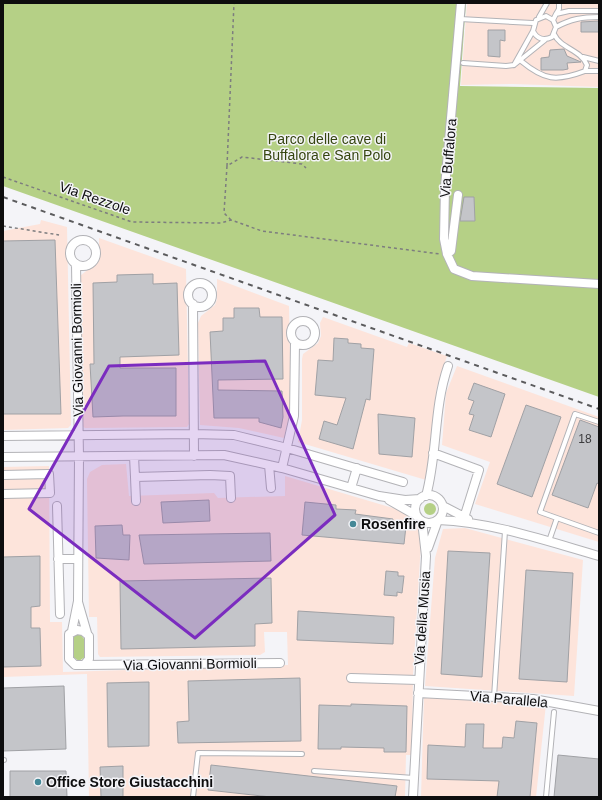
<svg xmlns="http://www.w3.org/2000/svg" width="602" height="800" font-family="Helvetica,sans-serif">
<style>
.industrial{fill:#fde4db}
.green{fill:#b5d086}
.building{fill:#c4c5c9;stroke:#a0a1a5}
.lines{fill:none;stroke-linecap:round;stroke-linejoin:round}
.lane-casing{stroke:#b3b3b7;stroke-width:6}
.street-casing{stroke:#b3b3b7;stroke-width:10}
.path{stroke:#7d7d7f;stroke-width:1.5;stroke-dasharray:3 3;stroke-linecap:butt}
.lane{stroke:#fff;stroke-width:4}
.street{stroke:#fff;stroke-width:8}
.rail{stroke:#5b5b5d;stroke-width:2;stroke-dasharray:5 5;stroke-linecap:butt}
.marked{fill:#7b2cbf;fill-opacity:0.2;stroke:#7b2cbf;stroke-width:3;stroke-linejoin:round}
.poi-dot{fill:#448897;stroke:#f4f4f8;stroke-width:1.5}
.labels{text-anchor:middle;stroke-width:3;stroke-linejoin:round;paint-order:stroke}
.number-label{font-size:12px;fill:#3b3b3d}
.park-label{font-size:14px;fill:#35450f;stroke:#f4f4f8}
.street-label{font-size:14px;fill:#0d0d0e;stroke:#f4f4f8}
.poi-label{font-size:14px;font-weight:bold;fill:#0d0d0e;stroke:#f4f4f8;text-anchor:start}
</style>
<rect width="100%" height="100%" fill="#f4f4f8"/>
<path class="industrial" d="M467,3H599V87L513,84L461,85Z
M41,220L67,227L71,425L68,428L3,430V231L40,224Z
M99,238L186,269L189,424L187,427L85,428L82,426L80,276L96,263L99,257Z
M217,279L289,306L291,402V417L287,437L284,438L239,428L200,425L198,323L201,316L215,305L217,299Z
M323,317L407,347L409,343L447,356L437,387L426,480L298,442L302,420V359L303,354L318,343L321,336L320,323Z
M457,366L599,417V542L475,504L490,462L442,445L446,393Z
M126,464L129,496L214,493L218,498L285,496V476L403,511L411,517L417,524L421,543L413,675L412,755H406L405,797H89L87,674L3,677V467L49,466L50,622H62L63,672L288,665L287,632H264L265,652L260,655L100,657L98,654L97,617H89L87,479L90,472L102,465Z
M465,528L583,560L574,696L425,686L435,558L443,529Z
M424,697L496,699L546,704L536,797H421Z"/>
<path class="green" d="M3,3H466L460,86L599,88V397L3,186Z
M424 509a6 6 0 1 1 12 0a6 6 0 1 1-12 0Z
M76,634H80L85,640V657L79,661L73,657V638Z"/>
<path class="building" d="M599,21V32H581V22Z
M488,30H505V41L500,40V57L488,56Z
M564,49L567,56L581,62L567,63L568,69L563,70H541V58L549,57L550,50Z
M464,197H474L475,221H460Z
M55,240L61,414H3V241Z
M153,274V284L177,283L179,355L120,357V368H176V416H123L93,417L90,364H94L93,283L117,282V275Z
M234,308H259L260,317H282L283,379L218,380V390L282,391L283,417L281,428L259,422V418H214L210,332L223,331V318H234Z
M334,338L348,339V343L361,344V348L374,349L370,400L366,399L353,449L319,439L324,421L337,425L346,398L315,395L318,360L333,361Z
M474,383L505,394L491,437L469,430L474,415L469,414L474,401L468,399Z
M526,405L561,417L532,497L497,484Z
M378,414L415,418L412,457L379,454Z
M580,420L599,427V484L597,483L588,508L552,495Z
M209,500L210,521L163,523L161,502Z
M305,502L336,505V509L356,510L355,514L393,519L392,525L406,526L404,544L302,535Z
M122,525L123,535H130L129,560L96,558L95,526Z
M270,533L271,561L144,564L139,535Z
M448,551L490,553L482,677L441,674Z
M40,556V606L31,607V628H40L41,666L3,667V557Z
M526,570L573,573L567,682L519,679Z
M386,571L398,572V576H404L402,593L397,592V596L384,595Z
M271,578L272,623L255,624V646L121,649L120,581Z
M298,611L394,617L393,644L297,640Z
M300,678L301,741L178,743L177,722L189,721L188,681Z
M149,682V746L108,747L107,683Z
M64,686L66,749L3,751V688Z
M351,704L407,706L406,752H384V748L341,747V749H318L319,705L351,706Z
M516,721L537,723L530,797H497L499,781L427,779L428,745L465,747L466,724H484L483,748H502L503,737L514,738Z
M558,755L599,759V797H554Z
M211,765L397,786L395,797H271L208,790Z
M123,766V797H101L100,767Z
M10,771H66L67,797H10Z"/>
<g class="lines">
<defs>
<path id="lane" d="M556,14L559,9V3
M539,17L547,3
M460,19L533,23
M553,20L556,14L569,11H599
M556,27C571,19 582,17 599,17
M583,57L599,61
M521,61C544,80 556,82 585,71L587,65C580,49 561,49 554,34
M463,63L506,66L514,65L545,40
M514,65L533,31L536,20L546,16L553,20L556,27L552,37C544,41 537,39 533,31
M585,71H599
M599,422L575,414L540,512L599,533
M549,541L557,518
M494,697L505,531
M3,760H4
M314,771L414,778
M193,797L198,753L302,754
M546,797L554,712"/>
<path id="street" d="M461,3L445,187L444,239L447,254L454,269L472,276L599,284
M70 253a13 13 0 1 1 26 0a13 13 0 1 1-26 0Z
M447,254L451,251L458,195
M188 295a12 12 0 1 1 24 0a12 12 0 1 1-24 0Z
M193,304L194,456
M291 333a12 12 0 1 1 24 0a12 12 0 1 1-24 0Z
M3,436L193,434L234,435L287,448L403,482
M433,453L479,470L464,518
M134,456L135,477L210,475L230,476L231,498
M3,457L224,455L282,468L379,496L405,500L420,499
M269,465L271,488
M282,468L294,416L295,342
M3,475L49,474L50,493L3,494
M135,477L136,501
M351,488L357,468
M415 509a14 14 0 1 1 28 0a14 14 0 1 1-28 0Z
M426,496C438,452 433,410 448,366
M389,500L417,516
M57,506L60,614
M443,506L468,519
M428,548L438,520C492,522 547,541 599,556
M58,559H78
M78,602L87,633
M77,630L83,631L89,636V659L84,665H75L69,659V634Z
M72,631L78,601L79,457L76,264
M84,665L280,663
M351,678L418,680
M418,693L533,699L599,711
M413,797L426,556L422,521"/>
</defs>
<use href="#lane" class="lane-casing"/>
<use href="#street" class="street-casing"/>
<path class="path" d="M227,166L234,3
M3,177L132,222L221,223L231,220L262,231L440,254
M231,220L224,213L227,166L242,157L302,164L306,168
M3,226L59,235"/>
<use href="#lane" class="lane"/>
<use href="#street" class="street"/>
<path class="rail" d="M3,197L599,409"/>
</g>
<path class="marked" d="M265,361L335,515L195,638L29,509L109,366Z"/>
<g class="poi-dot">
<circle cx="353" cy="524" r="4"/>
<circle cx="38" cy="782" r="4"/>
</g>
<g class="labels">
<g class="number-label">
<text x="585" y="443">18</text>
</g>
<g class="park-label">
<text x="327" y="144">Parco delle cave di<tspan x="327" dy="16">Buffalora e San Polo</tspan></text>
</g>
<g class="street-label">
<text transform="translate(448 158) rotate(-85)" y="5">Via Buffalora</text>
<text transform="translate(95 198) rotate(19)" y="5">Via Rezzole</text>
<text transform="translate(77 350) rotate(-91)" y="5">Via Giovanni Bormioli</text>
<text transform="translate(422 618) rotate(-86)" y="5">Via della Musia</text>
<text transform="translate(190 664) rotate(-1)" y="5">Via Giovanni Bormioli</text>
<text transform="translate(509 699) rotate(5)" y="5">Via Parallela</text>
</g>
<g class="poi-label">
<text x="361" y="529">Rosenfire</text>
<text x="46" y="787">Office Store Giustacchini</text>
</g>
</g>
<rect width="602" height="800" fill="none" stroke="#0d0d0e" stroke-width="8"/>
</svg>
